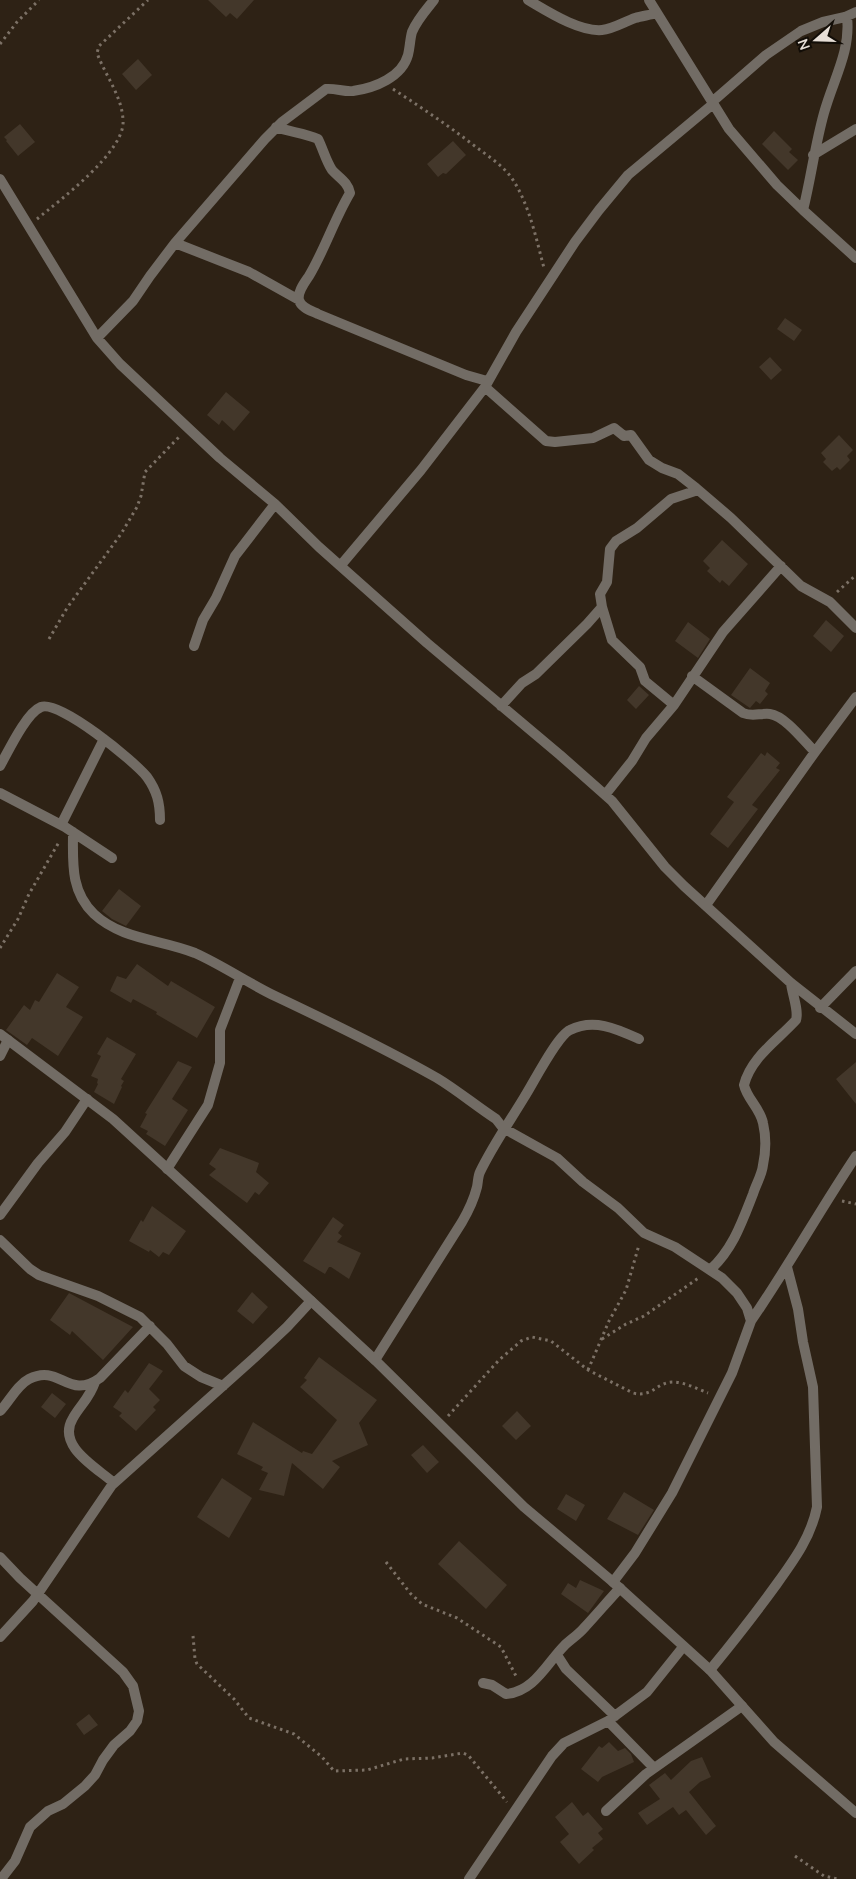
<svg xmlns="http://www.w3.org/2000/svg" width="856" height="1879" font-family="Mulish,sans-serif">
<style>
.building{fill:#43372a}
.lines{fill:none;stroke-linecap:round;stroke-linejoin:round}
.path{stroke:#7c7166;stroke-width:3;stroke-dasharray:2.5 4;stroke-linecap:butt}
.minor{stroke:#726c65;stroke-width:10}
.tertiary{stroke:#726c65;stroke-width:10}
</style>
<rect width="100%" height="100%" fill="#2e2215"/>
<path class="building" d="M208,0H254L237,19L230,13L226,17Z
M138,59L152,75L136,90L122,74Z
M20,124L35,142L18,156L6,141L7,140L4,137Z
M774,131L792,149L789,152L798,160L788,170L762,144Z
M453,141L466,155L446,174L443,173L438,177L427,164Z
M785,318L802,330L794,341L777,329Z
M770,357L782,370L771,380L759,367Z
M226,392L250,412L234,431L222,420L219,425L207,415Z
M839,435L853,450L847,456L850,460L840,470L837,467L832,471L823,462L826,459L821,453Z
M722,540L748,564L729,586L722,580L720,583L707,571L710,568L703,561Z
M826,620L844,636L831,652L813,636Z
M688,622L710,639L698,658L675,641Z
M750,668L770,683L765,691L768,694L760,704L756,701L750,708L731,695Z
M639,686L649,695L636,709L627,700Z
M767,752L780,763L776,768L780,770L752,805L758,809L728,848L710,834L734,802L727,797L761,753L765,756Z
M119,889L141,906L126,926L112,919L102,911Z
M137,964L168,986L171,981L215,1007L197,1038L156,1014L157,1012L133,999L131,1003L110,991L117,976L126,979Z
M57,973L79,987L66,1007L83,1017L58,1056L32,1038L27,1045L6,1030L24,1005L30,1010L35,1000L39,1002Z
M107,1037L136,1054L121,1079L124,1081L121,1086L122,1087L114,1104L94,1092L98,1084L97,1083L98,1079L91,1076L101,1056L97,1054Z
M178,1061L192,1067L172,1099L188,1110L165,1146L146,1134L148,1131L140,1127L147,1114L145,1113Z
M856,1062V1104L836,1079Z
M220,1148L259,1163L256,1172L269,1183L259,1195L255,1192L247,1203L209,1175L216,1169L209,1164Z
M152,1206L186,1231L169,1255L163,1252L159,1257L150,1250L149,1252L129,1241L141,1220L143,1222Z
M333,1217L344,1225L338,1233L342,1236L337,1242L361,1253L349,1279L331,1267H329L325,1274L303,1261Z
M252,1292L268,1307L253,1324L237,1311Z
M69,1293L133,1327L103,1360L72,1331L70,1335L50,1320Z
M319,1357L377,1400L359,1423L368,1445L332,1461L340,1467L323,1489L292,1463L284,1496L259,1490L268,1473L261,1470L263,1467L237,1454L253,1422L302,1453L303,1451L312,1454L337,1420L300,1387L307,1380L304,1378Z
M149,1363L163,1371L149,1389L160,1400L153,1407L156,1410L136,1431L119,1416L122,1413L113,1407L125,1390L128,1393Z
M52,1393L66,1404L55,1418L41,1407Z
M517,1411L531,1426L516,1440L502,1426Z
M423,1445L439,1462L427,1473L411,1455Z
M222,1478L252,1498L229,1538L197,1517Z
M624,1492L654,1510L638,1535L607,1519Z
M566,1494L585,1505L576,1521L557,1509Z
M459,1541L507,1585L486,1609L438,1564Z
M580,1580L604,1591L588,1613L561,1594L568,1583L576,1588Z
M89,1714L98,1725L84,1735L76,1724Z
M609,1742L618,1751L625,1748L631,1754L634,1762L602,1777L598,1782L581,1769L599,1746L602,1748Z
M702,1757L711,1777L700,1782L689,1792L716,1826L706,1835L686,1810L679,1815L673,1807L647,1825L638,1813L660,1799L649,1785L665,1773L671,1780L691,1761Z
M572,1802L583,1816L588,1812L603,1829L598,1833L603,1839L592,1848L594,1850L579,1864L560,1842L569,1834L555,1817Z"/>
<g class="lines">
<path class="path" d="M0,44L17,22L39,0
M393,89C422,108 449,126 476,147C488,156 502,165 511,177C529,203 536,238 544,268
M37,219C60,200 126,151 123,120C122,96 105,75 97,53L99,46L148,0
M837,592L856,575
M49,639L67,608L121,534L137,507L141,496L145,472L179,437
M0,948L18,919L29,894L59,842
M842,1201L856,1204
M602,1339L626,1324L644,1316L700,1277
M588,1370L609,1321L626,1290L639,1245
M448,1416L499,1360L521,1341L532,1337L551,1341L588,1370L633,1393C652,1398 657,1382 673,1382C684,1382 698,1389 708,1393
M386,1562L410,1593L422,1604L457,1618L501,1647L517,1678
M193,1636L195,1659L197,1664L234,1699L249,1718L294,1734L322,1757L334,1771L367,1770L404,1759L432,1758L463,1753L468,1755L507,1802
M795,1856L824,1876L838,1879"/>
<path class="minor" d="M528,0C547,11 579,32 602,30C613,29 624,22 635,18C642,16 650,15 657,13
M649,0L729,129L777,185L803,210L856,258
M712,102L766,55L801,31L823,22L845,17L856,12
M276,127C290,132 305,133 318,139C323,149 326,161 332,170C339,178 348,182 350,193C334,220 325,249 309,276C305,282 297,292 299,300C301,308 312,311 318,314L466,375L487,381
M813,155L856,129
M0,179L97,338L120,364L220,458L275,504L319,547L427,643L560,755L612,801L665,867L684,886L791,983L856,1034
M803,210C811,178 815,145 824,113C833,80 851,51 847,17
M175,243L249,272L299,300
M97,338L133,301L150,276L175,243L265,139L282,122L326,89C335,88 344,92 353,91C375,88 402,77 408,55C410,47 410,39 412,32C417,20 426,10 434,0
M485,387L546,441L555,442L593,438L614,428L624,436L631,435L649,460L662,468L678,474L696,488L731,518L801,586L830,602L856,628
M341,565L421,470L485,387L516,332L575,242L599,210L628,175L713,104
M602,607L612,640L640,667L645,681L674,705
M194,646L203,620L216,598L235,556L275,504
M692,676L743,713C752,717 760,713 770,714C785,716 804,741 815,752
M501,706L522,683L536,674L587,624L602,607L600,594L607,582L610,549L616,541L637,528L671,499L698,490
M0,766C8,752 26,713 41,707C60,700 134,761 147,777C157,791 160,803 160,820
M0,793L65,827L112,858
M605,795L632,761L646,738L674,705L723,632L781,566
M61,825L104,739
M73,832C73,862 70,891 94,914C122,940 160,939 195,953C222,965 248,983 275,996C330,1022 384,1048 437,1078C457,1090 476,1106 496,1119L503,1128L557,1158L583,1182L618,1208L644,1233L675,1247L722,1278L737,1293L747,1308L751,1321L732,1373L672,1493L635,1553L613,1582
M706,905L815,752L856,697
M820,1008L856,971
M0,1056L8,1040
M167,1169L208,1105L220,1063V1030L240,978
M0,1215L38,1163L65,1132L87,1099
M0,1240L30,1269L39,1275L98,1296L140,1317L167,1344L184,1366L201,1377L223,1386
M710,1270C733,1249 742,1222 753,1194C756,1184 762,1175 763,1165C766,1151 766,1136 763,1123C760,1108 747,1099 744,1085C751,1057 778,1040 796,1020C799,1010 792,994 791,983
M751,1321C788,1267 820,1210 856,1156
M375,1360L462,1222C469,1210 474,1199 477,1187C478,1182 478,1176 480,1172C493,1145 510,1121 525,1096C534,1082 557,1036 570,1030C594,1018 617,1029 639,1039
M95,1382C89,1399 81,1404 73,1418C56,1446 96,1467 114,1483
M0,1411C9,1402 17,1385 29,1379C60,1363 68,1401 100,1378L150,1326
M0,1557L20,1578L123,1672L133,1686L139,1711L137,1721L130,1731L114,1745L103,1760L95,1775L85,1786L63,1804L48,1811L30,1827L15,1861L1,1879
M0,1637L33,1601L112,1485L254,1358L287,1327L311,1301
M557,1655L566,1669L615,1716
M710,1670C733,1642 755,1614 776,1585C794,1560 811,1537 817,1507L813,1387L803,1342L798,1309L787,1267
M483,1683L492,1685L506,1694C534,1692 547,1663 564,1646C570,1640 578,1635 584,1628C596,1615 608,1601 620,1588
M608,1721L654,1768
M606,1811L646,1774L742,1706
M469,1879L552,1756L564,1743L608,1721L647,1692L683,1647"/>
<path class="tertiary" d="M0,1034L113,1119L240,1235L375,1360L524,1507L613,1582L710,1670L774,1742L856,1813"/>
</g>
<g transform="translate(816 40) rotate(250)" stroke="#120d07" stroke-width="4" paint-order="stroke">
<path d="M0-4L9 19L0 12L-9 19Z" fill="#e7dfd7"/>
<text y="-8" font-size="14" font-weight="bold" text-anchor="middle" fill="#e7dfd7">N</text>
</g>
</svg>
